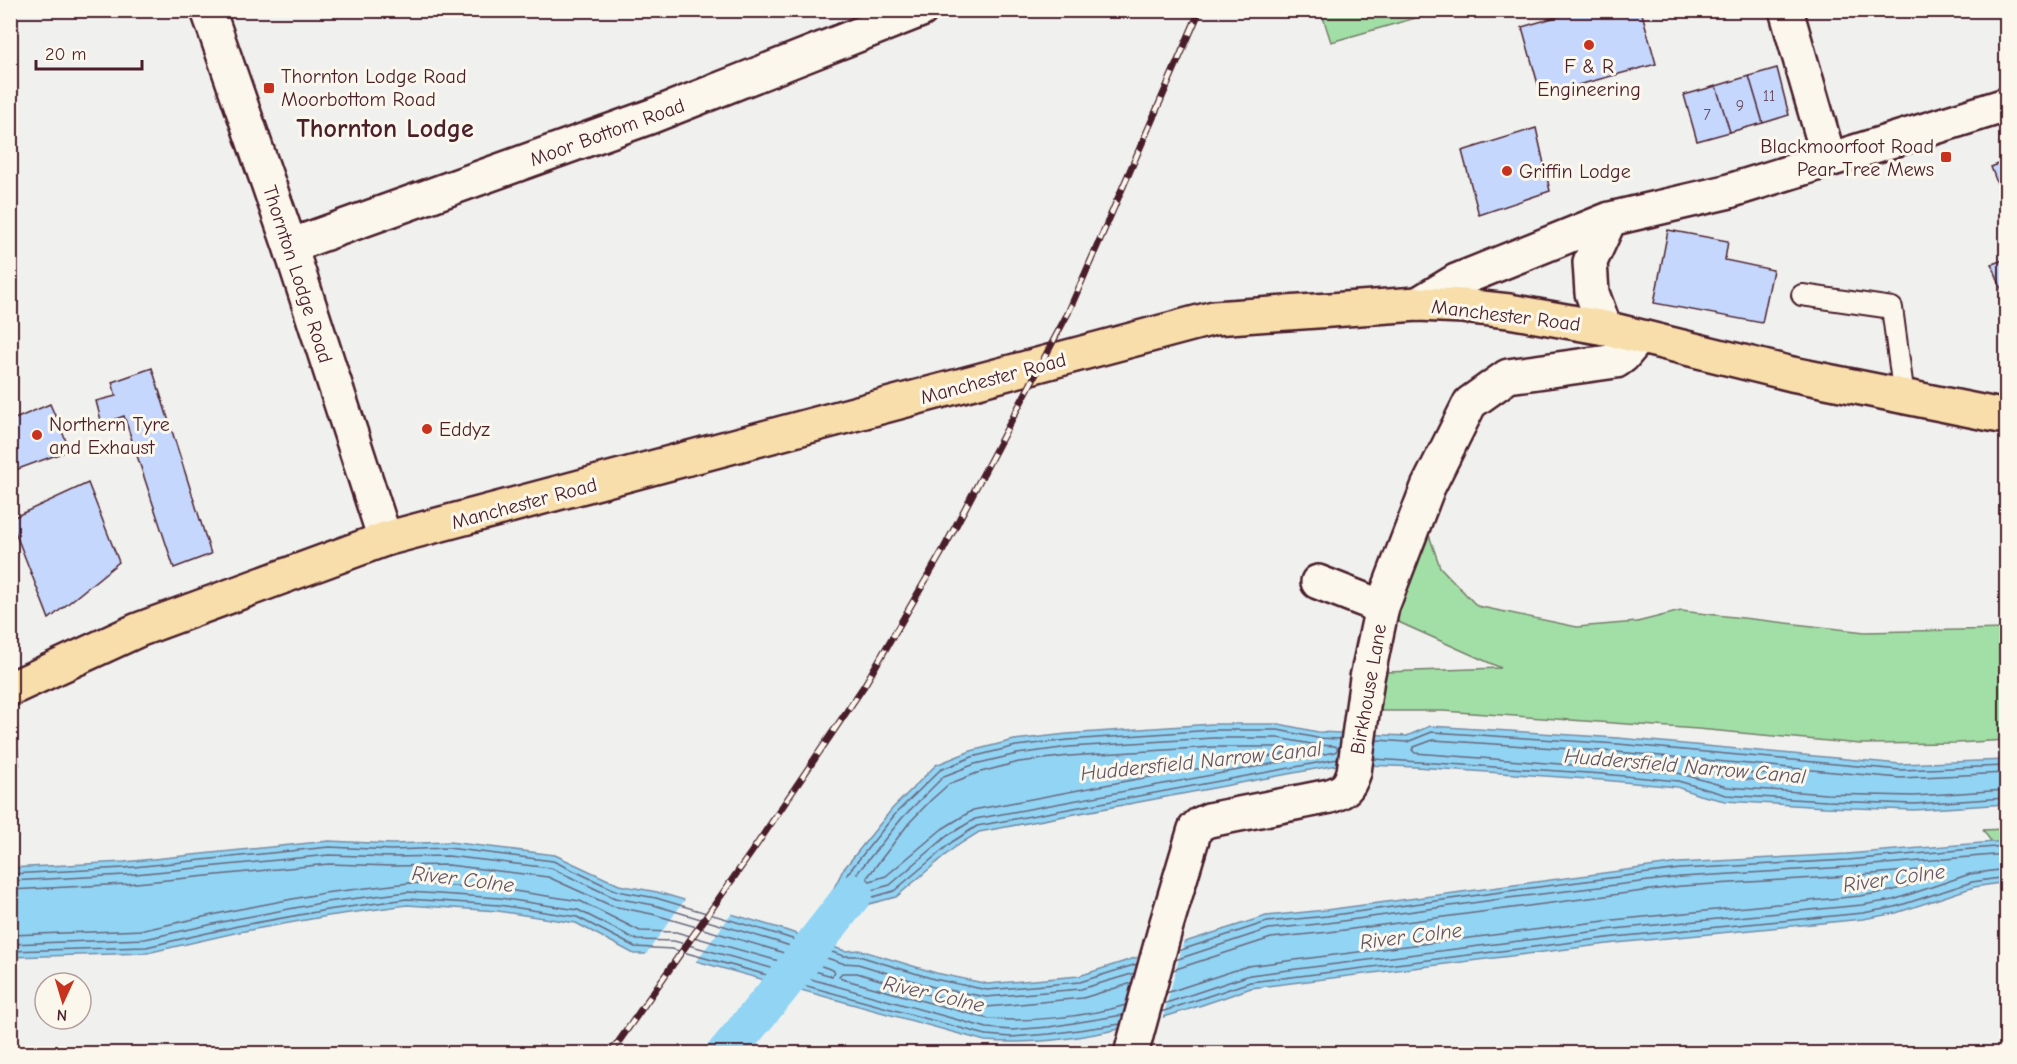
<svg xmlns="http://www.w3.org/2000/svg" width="2017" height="1064" font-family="'Comic Neue',sans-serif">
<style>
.green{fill:#a1dfa7;stroke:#767f69;stroke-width:1.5}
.water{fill:#92d4f4;stroke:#758ca4;stroke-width:1.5}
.pier{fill:#f0f1ef}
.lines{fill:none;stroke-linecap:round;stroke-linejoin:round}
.shore{stroke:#67677b;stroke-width:1.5}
.canal{stroke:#92d4f4;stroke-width:38}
.building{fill:#c5d7fd;stroke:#4a1f2b;stroke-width:1.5}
.service-casing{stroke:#4a1f2b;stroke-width:24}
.minor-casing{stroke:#4a1f2b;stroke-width:38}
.tertiary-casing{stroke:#4a1f2b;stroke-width:38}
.primary-casing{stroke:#4a1f2b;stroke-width:38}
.service{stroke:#fbf7ec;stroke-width:20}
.minor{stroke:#fbf7ec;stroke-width:33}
.tertiary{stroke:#fbf7ec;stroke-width:33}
.primary{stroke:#f8deab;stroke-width:33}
.rail-casing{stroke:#4a1f2b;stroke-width:7}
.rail{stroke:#fbf7ec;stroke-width:4.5;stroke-dasharray:14;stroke-linecap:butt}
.poi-dot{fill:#c8321e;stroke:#fbf7ec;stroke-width:2}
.labels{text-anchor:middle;stroke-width:6;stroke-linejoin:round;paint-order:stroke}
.number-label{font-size:16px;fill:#694d60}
.poi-label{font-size:20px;fill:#4a1f2b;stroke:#fbf7ec;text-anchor:start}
.street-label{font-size:20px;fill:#4a1f2b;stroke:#fbf7ec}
.water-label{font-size:21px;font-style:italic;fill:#605567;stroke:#fbf7ec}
.district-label{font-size:26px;font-weight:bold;fill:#4a1f2b;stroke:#fbf7ec}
</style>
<rect width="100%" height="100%" fill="#f0f1ef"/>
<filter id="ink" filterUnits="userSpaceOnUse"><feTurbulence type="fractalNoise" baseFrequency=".0167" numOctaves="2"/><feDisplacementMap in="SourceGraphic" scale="12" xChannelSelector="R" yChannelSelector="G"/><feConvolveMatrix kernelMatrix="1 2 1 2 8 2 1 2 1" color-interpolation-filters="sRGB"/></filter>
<g filter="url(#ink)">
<path class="green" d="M1321,11V10L1440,11L1331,42Z
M1429,535L1440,567L1477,606L1577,627L1637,622L1681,611L1865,632L2006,629V740L1957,743L1860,744L1698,729L1443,711H1379L1386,672L1501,668L1394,620Z
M2006,829V863L1983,830Z"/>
<path class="water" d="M1212,724H1279L1318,732L1407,736L1430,726L1618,738L1900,764L2006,760V804L1914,810L1825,807L1725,801L1699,795L1677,787L1602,780L1416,767L1342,764L979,832L955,847L896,897L869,904L836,933H822L817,922L843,870L892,809L936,765L971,751L1014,740L1067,734Z
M329,841L392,844L449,842L555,855L619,885L657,892L782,929L845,951L860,950L936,973L988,984L1079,976L1266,916L1326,910L1679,863L1847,854L2006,841V882L1974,887L1896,913L1863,919L1616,943L1251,988C1165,1019 1077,1048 985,1041L671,954H634L576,923L498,911L407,905L328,916L239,932L147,953L11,957L10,868L124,862Z
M770,987L779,989L783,995L733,1053H715Z"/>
<path class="pier" d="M686,898L733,912L694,964L670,957H644Z
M1184,940L1162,1021L1118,1034L1138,954Z"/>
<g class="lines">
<path class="shore" d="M1213,738H1278L1317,745L1335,746L1338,749L1335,752L975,819L947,836L890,885L864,892L848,903L844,902L854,877L903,817L944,776L975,764L1017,754L1069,747Z
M1377,740L1407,742L1432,732L1618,744L1900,770L2006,766
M1213,747H1277L1283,748L1285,751L1283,754L1121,782L973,810L942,829L886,876L870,881L866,879L909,823L931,800L949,784L977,773L1019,762L1069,756Z
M1338,759L977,826L952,842L894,891L866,899L833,927H827L824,923L848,873L897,812L940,770L972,757L1016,746L1068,740L1213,730H1278L1317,738L1340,739
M1374,759L1603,774L1678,781L1726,795L1826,801L1914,804L2006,798
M1715,770L1785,776L1788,779L1785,782L1728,778L1715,775Z
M2006,773L1900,778L1617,752L1433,740L1414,747L1412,750L1415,753L1678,773L1727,787L1826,794L1914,796L2006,790
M10,874L124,868L329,847L392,850L448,848L553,861L617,891L656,898L780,935L844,956H859L934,979L987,990L1080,982L1137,964
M10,881L125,875L329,855L392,857L448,856L551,868L615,898L654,905L778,942L842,963L858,964L933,987L986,997L1081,989L1135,973
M10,890L126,884L329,864L392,866L448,865L548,877L612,906L652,914L775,950L833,970L835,973L832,976L676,932L640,931L580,901L501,889L409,883L324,893L235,910L144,930L10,935
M10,944L145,939L236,919L326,902L408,892L500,898L578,910L637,940L674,941L987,1028L1011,1030L1049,1027L1123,1015
M10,951L146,947L238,926L327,910L407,899L499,905L577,917L635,947L672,949L986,1035L1011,1037L1050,1034L1121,1024
M1178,951L1267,922L1327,916L1508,891L1680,869L1848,860L2006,846
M1175,960L1269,929L1328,923L1508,898L1681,877L1848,867L2006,854
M1166,993L1248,966L1613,920L1860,896L1891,891L1943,874L1945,871L1942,868L1849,876L1681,886L1329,932L1271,938L1173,970
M1163,1004L1250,975L1614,929L1862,905L1893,900L1970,874L2006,869
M1126,1005C1086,1017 1030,1022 989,1019L842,979L839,976L842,973H857L930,995L987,1007L1083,998L1132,983
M1161,1012L1250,982L1615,937L1863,913L1895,907L1972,882L2006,877"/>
<path class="canal" d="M725,1054L779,989L854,893"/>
</g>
<path class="building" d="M1580,10H1641L1656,64L1541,95L1522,27Z
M1777,68L1789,115L1763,123L1749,76Z
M1749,76L1763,123L1730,132L1716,86Z
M1716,86L1730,132L1697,141L1684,95Z
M1536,128L1550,191L1479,215L1462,151Z
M2006,161V204H2005L1991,167Z
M1668,230L1728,241L1725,260L1773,270L1762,323L1654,303Z
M2006,259V301L1992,264Z
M152,368L211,554L174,568L124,416L102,424L96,401L116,396L112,382Z
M50,404L70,450L10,472V421Z
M88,483L119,562L49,619L10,519Z
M15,725L19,765L10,770V728Z"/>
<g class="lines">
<defs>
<path id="service" d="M1802,295L1892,308L1904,397"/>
<path id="minor" d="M208,10L290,246L385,539
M1786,10L1829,159
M290,246L652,116L921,10
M1318,582L1382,607
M1131,1054L1166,926L1195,829L1200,824L1209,820L1330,796C1345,791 1349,787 1354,772L1367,678L1382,607L1428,487L1470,403L1508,376L1616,361L1623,356L1639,337"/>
<path id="tertiary" d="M1418,304L1456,281L1610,219L1726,192L2006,105
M1605,328L1592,293L1590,262L1610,219"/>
<path id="primary" d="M10,689L138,630L385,539L1214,318L1418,304L1463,306L1509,311L1605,328L1792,374L2006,417"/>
</defs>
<use href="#service" class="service-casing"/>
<use href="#minor" class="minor-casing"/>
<use href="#tertiary" class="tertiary-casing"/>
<use href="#primary" class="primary-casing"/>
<use href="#service" class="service"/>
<use href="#minor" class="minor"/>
<use href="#tertiary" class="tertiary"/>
<use href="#primary" class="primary"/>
<defs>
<path id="rail" d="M610,1054L753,850L864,686L942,552L1068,313L1200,10"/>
</defs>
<use href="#rail" class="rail-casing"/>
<use href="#rail" class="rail"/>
</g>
</g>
<g class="poi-dot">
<circle cx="1589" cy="45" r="6"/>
<rect x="263" y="82" width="12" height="12" rx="3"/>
<rect x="1940" y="151" width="12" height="12" rx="3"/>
<circle cx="1507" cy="171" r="6"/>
<circle cx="427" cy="429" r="6"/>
<circle cx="37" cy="435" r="6"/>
</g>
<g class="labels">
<g class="number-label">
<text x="1769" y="101">11</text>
<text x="1740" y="111">9</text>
<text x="1707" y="120">7</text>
</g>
<g class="poi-label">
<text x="1589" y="73" text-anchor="middle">F &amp; R<tspan x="1589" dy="23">Engineering</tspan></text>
<text x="281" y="83">Thornton Lodge Road<tspan x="281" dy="23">Moorbottom Road</tspan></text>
<text x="1934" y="153" text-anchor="end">Blackmoorfoot Road<tspan x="1934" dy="23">Pear Tree Mews</tspan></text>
<text x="1519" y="178">Griffin Lodge</text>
<text x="49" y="431">Northern Tyre<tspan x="49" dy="23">and Exhaust</tspan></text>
<text x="439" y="436">Eddyz</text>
</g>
<g class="street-label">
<text transform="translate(607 132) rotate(-20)" y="7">Moor Bottom Road</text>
<text transform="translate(298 274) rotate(72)" y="7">Thornton Lodge Road</text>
<text transform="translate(1506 315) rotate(7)" y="7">Manchester Road</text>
<text transform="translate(993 378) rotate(-15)" y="7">Manchester Road</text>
<text transform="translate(524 503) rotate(-15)" y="7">Manchester Road</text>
<text transform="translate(1368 689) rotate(-80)" y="7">Birkhouse Lane</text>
</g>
<g class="water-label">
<text transform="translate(1201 761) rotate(-6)" y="7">Huddersfield Narrow Canal</text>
<text transform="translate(1685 766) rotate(5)" y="7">Huddersfield Narrow Canal</text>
<text transform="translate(1894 878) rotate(-8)" y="7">River Colne</text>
<text transform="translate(463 879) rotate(7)" y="7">River Colne</text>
<text transform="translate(1411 936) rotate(-7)" y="7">River Colne</text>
<text transform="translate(934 994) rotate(13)" y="7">River Colne</text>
</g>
<g class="district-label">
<text x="385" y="137">Thornton Lodge</text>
</g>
</g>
<rect width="2017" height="1064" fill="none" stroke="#fbf7ec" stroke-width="36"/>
<rect x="18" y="18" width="1981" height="1028" fill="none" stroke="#4a1f2b" stroke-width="2" filter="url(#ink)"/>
<g transform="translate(63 1001) rotate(184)"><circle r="28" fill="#fbf7ec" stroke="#b4a19f" stroke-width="1.5"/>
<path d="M0-4.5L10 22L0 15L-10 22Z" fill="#c8321e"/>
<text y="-9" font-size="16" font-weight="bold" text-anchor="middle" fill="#4a1f2b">N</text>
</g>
<path d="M36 60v9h106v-9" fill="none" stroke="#4a1f2b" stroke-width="3"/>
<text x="45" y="60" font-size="18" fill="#4a1f2b" stroke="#fbf7ec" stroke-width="4.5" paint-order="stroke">20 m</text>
</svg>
